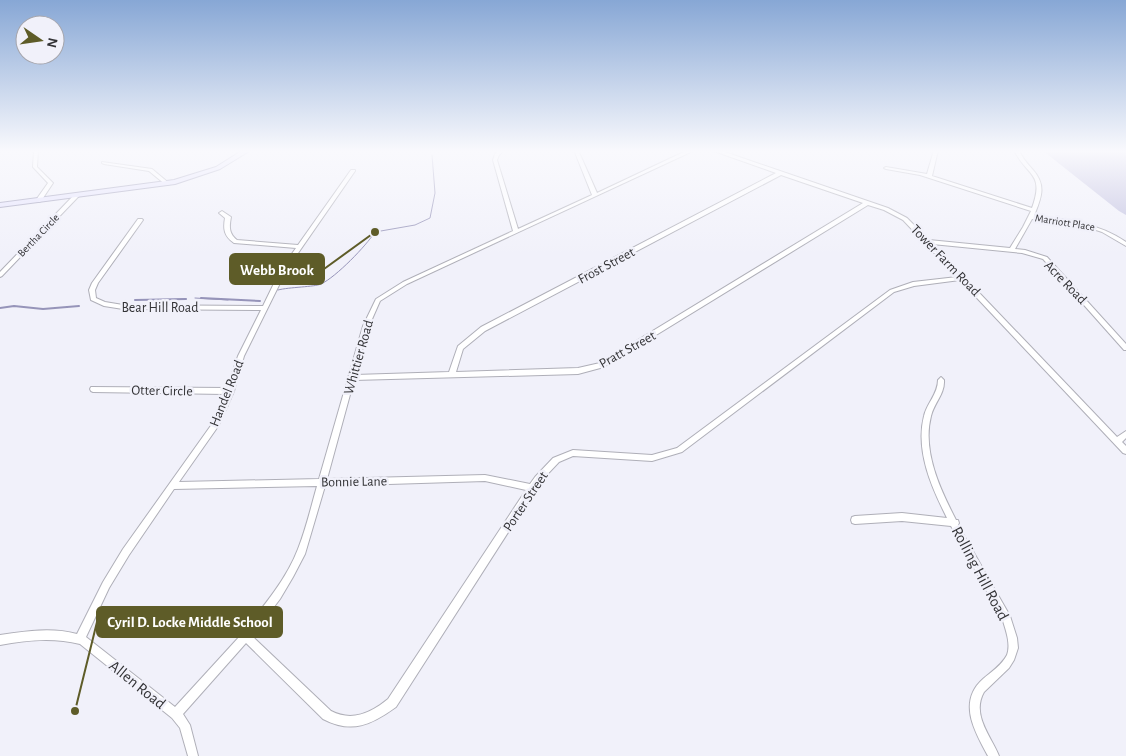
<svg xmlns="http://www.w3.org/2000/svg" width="1126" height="756" font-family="'Alegreya Sans',sans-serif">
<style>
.green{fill:#c4c3e1}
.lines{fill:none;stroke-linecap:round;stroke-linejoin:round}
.stream-far1{stroke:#9694b9;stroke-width:1}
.stream{stroke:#9694b9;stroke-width:2}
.minor-casing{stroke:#afafb8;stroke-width:2}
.major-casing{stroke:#9b9ab7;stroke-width:2}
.minor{fill:#fff;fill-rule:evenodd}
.major{fill:#e5e3fd;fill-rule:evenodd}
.labels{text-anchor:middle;stroke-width:5;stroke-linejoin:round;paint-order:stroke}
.far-street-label{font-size:11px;fill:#333336;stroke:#f1f1fa}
.street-label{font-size:14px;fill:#333336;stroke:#f1f1fa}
.near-street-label{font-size:16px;fill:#333336;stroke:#f1f1fa}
.leader{fill:none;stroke:#5e5c28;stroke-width:2}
.callout-dot{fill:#5e5c28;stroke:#f1f1fa;stroke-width:2}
.callout{fill:#5e5c28;stroke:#5e5c28;stroke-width:2}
.callout-label{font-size:15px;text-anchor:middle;font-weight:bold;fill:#fff}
</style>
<rect width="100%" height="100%" fill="#f1f1fa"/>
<path class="green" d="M1042,150H1126V215L1119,211Z"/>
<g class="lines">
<path class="stream-far1" d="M278,290C289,287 315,287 321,284C336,277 366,246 375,232L415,225L430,218L435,193L432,155
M195,298L228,300
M159,300L186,299"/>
<path class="stream" d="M201,298L260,301
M135,300L186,299
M0,308L14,306L43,309L79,306"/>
<defs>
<path id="minor" d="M34,150H38L37,167L53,183L41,201L39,202L36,200L48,183L33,167Z
M499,150H504L499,155L497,160L518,229L592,195L574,150H578L597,193L688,150H695L407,284L380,301L369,326L355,375L449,372L458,346L481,327L776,173L711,150H719L888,208L907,218L929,240L1010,248L1023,227L1031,211L920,175L886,169L884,168L886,167L927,174L934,150H938L932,176L1032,208C1045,172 1027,177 1014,150H1019C1022,158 1028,164 1033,170C1047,186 1041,198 1034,216C1067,219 1098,223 1126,242V246L1102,232L1090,228L1068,223L1032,219L1015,249L1025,250L1047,257L1126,344V350H1124L1043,259L1022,253L932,244L963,276L966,277L967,278L966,279L1117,437L1126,431V438L1122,442L1126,446V454L1123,453L960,280L914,286L894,292L682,452L652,461L573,456L559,462L541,481L396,707C371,725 352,734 323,719L246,643L183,714L190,725L198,756H188L180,728L172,718L80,644C53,637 27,640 0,645V635C26,631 52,627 77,634L103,582L123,549L212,424L225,394L93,392L91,391L90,389L91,387L227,388L238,356L261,310L123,309L104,306L91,300L89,290L92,283L138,219H142L143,220L98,283L95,290L96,298L105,302L123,305L263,306L281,269L296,248L234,243C224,236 223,229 225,218L219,213L222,211L231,217C229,227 229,234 237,240L298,245L351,170H355V171L287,269L244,356L234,391L219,425L179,482L319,479L363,326L376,299L403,282L513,231L493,160L495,154ZM781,175L863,203L600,363L578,368L456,372L463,349L485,331ZM868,205L884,210L903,220L957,277L913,282L890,290L677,448L652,455L573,450L553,458L535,477L530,484L485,475L327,479L354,380L578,374L604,367ZM485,481L526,490L388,699C371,713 352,722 331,711L252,636L280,599L293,577L305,554L325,486ZM317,486C311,507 306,529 298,549C287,578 264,606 244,630L241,632L240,636L175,707L86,637L109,588L129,555L174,489Z
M102,162L152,169L170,184L166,185L149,171L104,164L102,163Z
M76,194L79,196L78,197L2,276L0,277V272L74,195Z
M941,377L944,380C945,394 934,403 931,416C922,451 940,489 956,520H958L959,523L958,525L1010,616L1017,638L1018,648L1014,660L1009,668L984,692C971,715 991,736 999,756H988C975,732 957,702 983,679C991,672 1002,665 1007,655C1011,644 1006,631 1003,621L951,526L902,521L855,524L852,523L851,520L852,517L855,516L902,513L947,518C932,488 915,451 924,416C927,403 938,394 938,380Z"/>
<path id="major" d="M243,150H251L220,169L175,184L0,207V203L174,180L216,167Z"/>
</defs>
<use href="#minor" class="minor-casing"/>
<use href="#major" class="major-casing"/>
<use href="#minor" class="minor"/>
<use href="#major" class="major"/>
</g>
<linearGradient id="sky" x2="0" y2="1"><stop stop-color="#87a7d5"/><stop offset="0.59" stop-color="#f9f9fd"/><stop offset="1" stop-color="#f9f9fd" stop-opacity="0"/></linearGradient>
<rect width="1126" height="256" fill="url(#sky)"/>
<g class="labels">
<g class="far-street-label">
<text transform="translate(1065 222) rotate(9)" y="4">Marriott Place</text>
<text transform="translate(38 235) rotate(-46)" y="4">Bertha Circle</text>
</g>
<g class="street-label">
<text transform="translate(946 260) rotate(46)" y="5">Tower Farm Road</text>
<text transform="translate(606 265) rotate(-28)" y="5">Frost Street</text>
<text transform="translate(1066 282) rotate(46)" y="5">Acre Road</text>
<text x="160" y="312">Bear Hill Road</text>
<text transform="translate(627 349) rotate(-29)" y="5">Pratt Street</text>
<text transform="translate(358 357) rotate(-74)" y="5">Whittier Road</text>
<text transform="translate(162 390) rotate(1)" y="5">Otter Circle</text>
<text transform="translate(226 393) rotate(-68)" y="5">Handel Road</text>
<text transform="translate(354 481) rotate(-1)" y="5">Bonnie Lane</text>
<text transform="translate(525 501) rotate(-56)" y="5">Porter Street</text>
</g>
<g class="near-street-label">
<text transform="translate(981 573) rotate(62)" y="6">Rolling Hill Road</text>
<text transform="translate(138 684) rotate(39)" y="6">Allen Road</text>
</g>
</g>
<path class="leader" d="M375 232L324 269M75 711L97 622"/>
<g class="callout-dot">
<circle cx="375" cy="232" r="5"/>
<circle cx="75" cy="711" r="5"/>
</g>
<g class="callout">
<rect x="230" y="254" width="94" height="30" rx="5"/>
<rect x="97" y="607" width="185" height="30" rx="5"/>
</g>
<g class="callout-label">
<text x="277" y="275">Webb Brook</text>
<text x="190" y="627">Cyril D. Locke Middle School</text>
</g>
<g transform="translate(40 40) rotate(103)"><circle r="24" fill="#f1f1fa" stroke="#a5a5ac"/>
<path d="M0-4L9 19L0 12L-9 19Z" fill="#5e5c28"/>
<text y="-8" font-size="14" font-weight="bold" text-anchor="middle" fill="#333336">N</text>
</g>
</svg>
